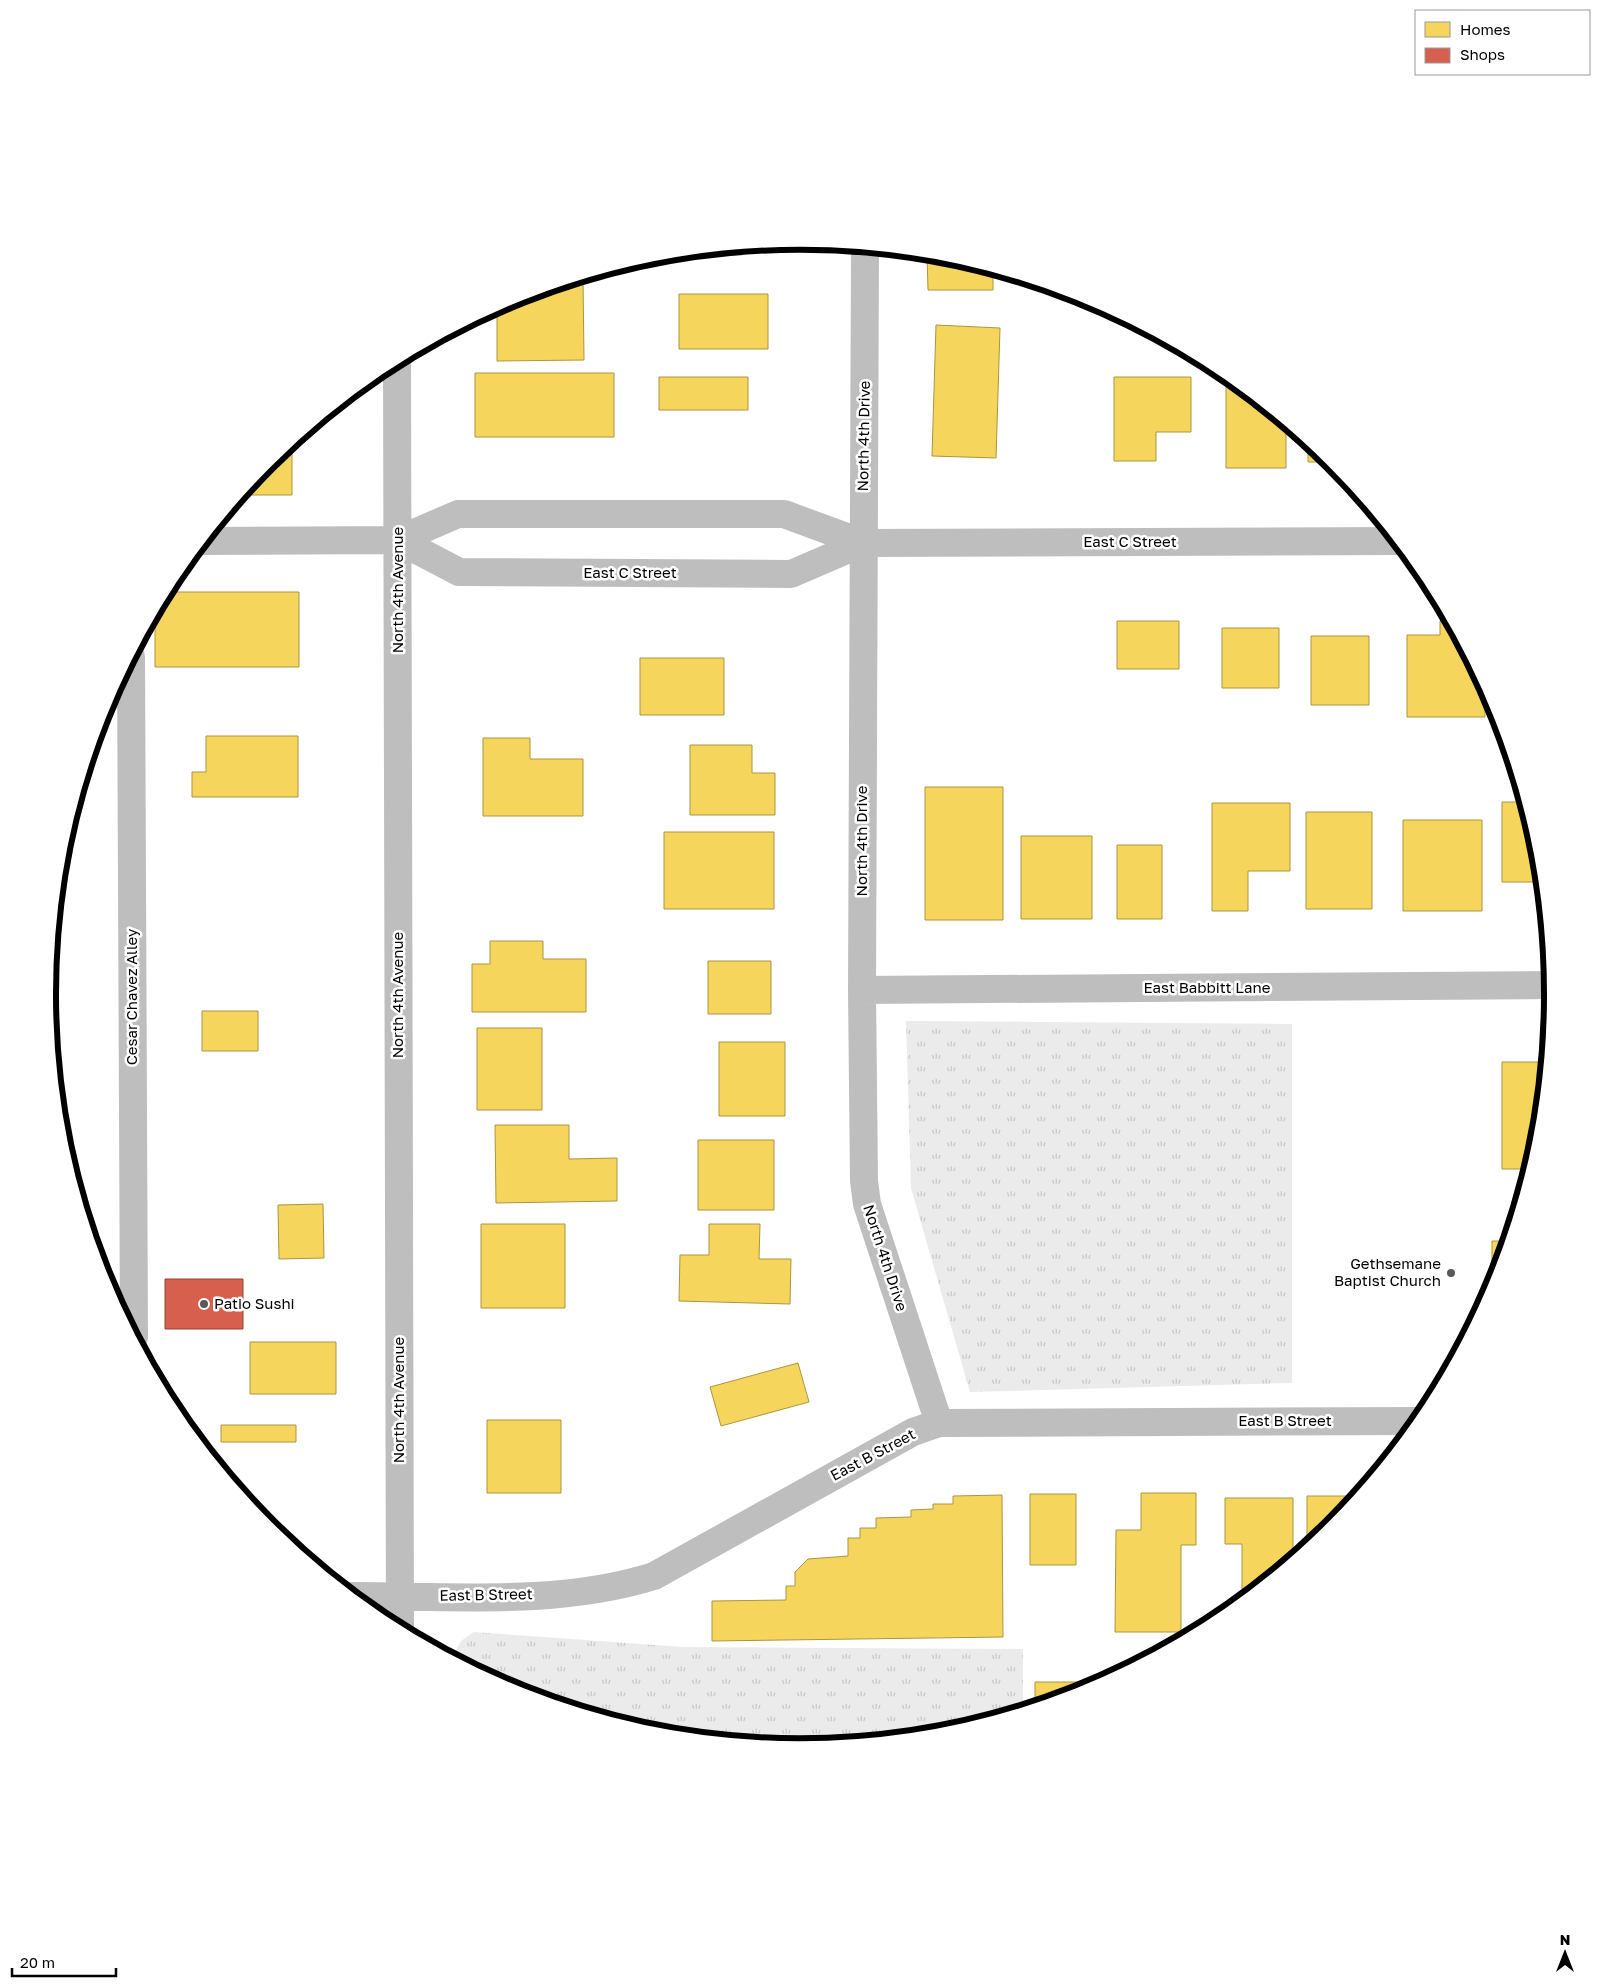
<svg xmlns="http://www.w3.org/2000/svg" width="1600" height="1988" font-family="'Golos Text',sans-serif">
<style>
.park{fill:url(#park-tufts)}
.homes{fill:#f6d55c;stroke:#ac9540}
.shops{fill:#d6604d;stroke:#964336}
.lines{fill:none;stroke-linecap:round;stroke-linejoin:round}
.minor{stroke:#bebebe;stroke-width:28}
.poi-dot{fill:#595959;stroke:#fff;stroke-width:2}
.labels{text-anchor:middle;stroke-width:5;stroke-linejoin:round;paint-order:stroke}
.street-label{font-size:15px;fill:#000;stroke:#fff}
.poi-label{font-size:15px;fill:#000;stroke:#fff;text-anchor:end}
.rim{fill:none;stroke:#000;stroke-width:6}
</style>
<defs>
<pattern id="park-tufts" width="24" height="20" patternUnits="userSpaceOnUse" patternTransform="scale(1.25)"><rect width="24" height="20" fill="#ebebeb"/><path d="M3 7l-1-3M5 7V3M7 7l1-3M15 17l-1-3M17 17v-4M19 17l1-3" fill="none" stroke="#c8c8c8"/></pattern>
</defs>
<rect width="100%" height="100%" fill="#fff"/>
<path class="park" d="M906,1021L1292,1024V1383L970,1392L911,1188Z
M474,1632L683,1647L1023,1649V1709L947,1732L800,1746L653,1732L512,1689L452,1657L461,1641Z"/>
<path class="homes" d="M927,254L947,256L993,270V290H928Z
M576,279H583L584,360L497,361V307L512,299Z
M679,294H768V349H679Z
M936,325L1000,328L996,458L932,456Z
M475,373H614V437H475Z
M1226,375L1286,424V468H1226Z
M659,377H748V410H659Z
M1114,377H1191V432H1156V461H1114Z
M292,442V495H241L268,462Z
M1308,442L1332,462H1308Z
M166,592H299V667H155V613Z
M1117,621H1179V669H1117Z
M1440,621H1450L1485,686V717H1407V635H1440Z
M1222,628H1279V688H1222Z
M1311,636H1369V705H1311Z
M640,658H724V715H640Z
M206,736H298V797H192V772H206Z
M483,738H530V759H583V816H483Z
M690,745H752V773H775V815H690Z
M925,787H1003V920H925Z
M1502,802H1524L1538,847L1541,882H1502Z
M1212,803H1290V871H1248V911H1212Z
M1306,812H1372V909H1306Z
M1403,820H1482V911H1403Z
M664,832H774V909H664Z
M1021,836H1092V919H1021Z
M1117,845H1162V919H1117Z
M490,941H543V959H586V1012H472V964H490Z
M708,961H771V1014H708Z
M202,1011H258V1051H202Z
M477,1028H542V1110H477Z
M719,1042H785V1116H719Z
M1502,1062H1546L1538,1141L1529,1169H1502Z
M495,1125H569V1159L617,1158V1201L496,1203Z
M698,1140H774V1210H698Z
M323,1204L324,1258L279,1259L278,1205Z
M481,1224H565V1308H481Z
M709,1224H760L759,1259H791L790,1304L679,1301L680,1255H709Z
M1492,1241H1508L1492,1287Z
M250,1342H336V1394H250Z
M798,1363L809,1402L721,1426L710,1387Z
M487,1420H561V1493H487Z
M221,1425H296V1442H221Z
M1141,1493H1196V1545H1181V1632H1115L1116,1530H1141Z
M1030,1494H1076V1565H1030Z
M1002,1495L1003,1637L712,1641V1601L786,1600V1586H795V1572L808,1559L848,1556V1538H860V1528H876V1518L911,1517V1510L933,1509V1504H953V1496Z
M1307,1496H1357L1332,1526L1307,1547Z
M1225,1498H1293V1558L1256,1589H1242V1544H1225Z
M1035,1682H1102L1088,1689L1035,1705Z"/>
<path class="shops" d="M165,1279H243V1329H165Z"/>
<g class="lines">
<path class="minor" d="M865,248L862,990L864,1181L867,1204L939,1423
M397,360L400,1629
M398,540L459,572L791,574L863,543
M203,541L398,540L458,514H784L863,543L1397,541
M131,657L134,1337
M862,990L1552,985
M353,1596C452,1596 558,1606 654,1576L913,1432L939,1423L1419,1421"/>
</g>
<g class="poi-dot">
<circle cx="1451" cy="1273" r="5"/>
<circle cx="204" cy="1304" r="5"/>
</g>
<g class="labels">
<g class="street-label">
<text transform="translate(864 436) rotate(-89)" y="5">North 4th Drive</text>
<text x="1130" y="547">East C Street</text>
<text x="630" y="578">East C Street</text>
<text transform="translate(398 590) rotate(-90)" y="5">North 4th Avenue</text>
<text transform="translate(862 841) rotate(-90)" y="5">North 4th Drive</text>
<text x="1207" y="993">East Babbitt Lane</text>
<text transform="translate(398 995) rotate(-90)" y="5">North 4th Avenue</text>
<text transform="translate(132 997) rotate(-90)" y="5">Cesar Chavez Alley</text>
<text transform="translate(885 1258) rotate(72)" y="5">North 4th Drive</text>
<text transform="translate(399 1400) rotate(-90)" y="5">North 4th Avenue</text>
<text x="1285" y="1426">East B Street</text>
<text transform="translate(873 1455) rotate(-28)" y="5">East B Street</text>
<text transform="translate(486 1595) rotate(-1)" y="5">East B Street</text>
</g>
<g class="poi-label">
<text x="1441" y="1269">Gethsemane<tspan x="1441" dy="17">Baptist Church</tspan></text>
<text x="214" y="1309" text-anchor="start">Patio Sushi</text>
</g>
</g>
<path d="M0 0H1600V1988H0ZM56 994a744 744 0 1 1 1488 0a744 744 0 1 1-1488 0Z" fill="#fff" fill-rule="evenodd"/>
<path class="rim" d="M56 994a744 744 0 1 1 1488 0a744 744 0 1 1-1488 0Z"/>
<rect x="1415" y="10" width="175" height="65" fill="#ffffff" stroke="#999999"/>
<rect x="1425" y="22" width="25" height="15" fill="#f6d55c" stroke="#999999"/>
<text x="1460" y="35" font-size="15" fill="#000000">Homes</text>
<rect x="1425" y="48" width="25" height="15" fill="#d6604d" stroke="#999999"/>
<text x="1460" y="60" font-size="15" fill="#000000">Shops</text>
<g transform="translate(1565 1953)" stroke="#ffffff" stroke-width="4" paint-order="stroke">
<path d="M0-4L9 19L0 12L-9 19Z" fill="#000000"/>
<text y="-8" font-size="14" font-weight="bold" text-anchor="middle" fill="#000000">N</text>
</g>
<path d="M12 1968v8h104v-8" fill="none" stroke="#000000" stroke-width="2.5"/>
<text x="20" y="1968" font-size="15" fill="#000000" stroke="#ffffff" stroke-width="4" paint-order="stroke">20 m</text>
</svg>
